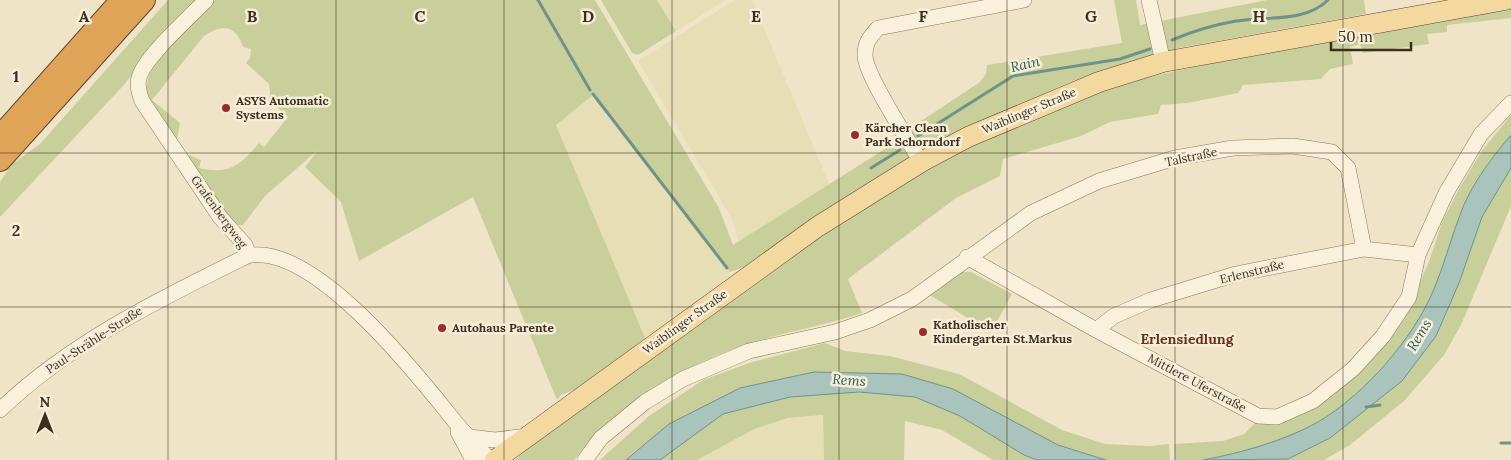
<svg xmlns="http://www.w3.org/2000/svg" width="1511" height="460" font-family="Lora,serif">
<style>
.farmland{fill:#e6deb5}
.green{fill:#c9cf9b}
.water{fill:#a9c4bc;stroke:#6f938a}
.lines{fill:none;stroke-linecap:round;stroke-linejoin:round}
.stream{stroke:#6f938a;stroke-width:3}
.minor-casing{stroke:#8d765c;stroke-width:16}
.major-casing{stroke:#5b4430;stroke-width:21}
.highway-casing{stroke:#5b4430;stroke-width:24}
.minor{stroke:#faf1dc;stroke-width:15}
.major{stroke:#f3d9a0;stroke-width:20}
.highway{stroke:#e0a458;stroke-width:22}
.grid{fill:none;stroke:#3d2e20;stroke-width:1;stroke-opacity:0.55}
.poi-dot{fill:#9e2a2b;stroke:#f7eed8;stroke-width:2}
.labels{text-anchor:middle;stroke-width:5;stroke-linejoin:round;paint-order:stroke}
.poi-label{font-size:12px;font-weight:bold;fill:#3d2e20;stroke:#f7eed8;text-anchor:start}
.street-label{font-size:12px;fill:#3d2e20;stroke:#f7eed8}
.water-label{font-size:14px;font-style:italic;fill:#2f5d5a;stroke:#f7eed8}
.neighbourhood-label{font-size:14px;font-weight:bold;fill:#6b2e1e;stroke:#f7eed8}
.grid-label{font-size:16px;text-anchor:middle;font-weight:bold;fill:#3d2e20;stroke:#f7eed8;stroke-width:5;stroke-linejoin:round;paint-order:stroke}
</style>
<rect width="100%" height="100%" fill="#f0e4c8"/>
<path class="farmland" d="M657,0H726L676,31Z
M735,0H752L830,186L739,243L732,219L638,61Z
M593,95L606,114L721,257L730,272L729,277L645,338L556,125Z
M823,415L824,460H697L753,429L790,418Z"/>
<path class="green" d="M168,0H200L170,28L122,87L0,217V182L12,164L40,144Z
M213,0H595L719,208L733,245L899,140L912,127L980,82L986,74L987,65L1122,43L1114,0H1136L1140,25L1267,0H1364L1366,14L1178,48L1070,82L1006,111L842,201L744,267L730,272L593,95L556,125L645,338L584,386L561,395L557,400L473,197L359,261L341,202L305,167L318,150L265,196L243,225H232L187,161L189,155L201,160L199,168C230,175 240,165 259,143L264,147L288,117L271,102L269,84L246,63L250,58L251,49L243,47C236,25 222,24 204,36L152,100L180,123L176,144C168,131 154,116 149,102C135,65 190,22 213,0Z
M601,0H657L676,31L638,55L632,53Z
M1511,8V18L1447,25V32L1427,34L1429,44L1363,53L1360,44L1350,47L1353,64L1330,69L1321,79L1243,85L1238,93L1187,103L1161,105L1158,114L1110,122L1081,136L1003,159L1000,176L956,198L848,279L862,313C823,326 783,332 745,345C678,367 618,406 574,460H515L530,447C702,324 865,181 1065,103C1132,77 1203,65 1273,52C1352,37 1432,24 1511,8Z
M1511,115V206L1461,325L1444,355L1404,401L1350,445L1324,460H1175L1174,444L1223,441L1244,434L1257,421L1329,397L1412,300L1429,262L1442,222L1459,189L1481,152Z
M961,272H971L1012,294L991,332L928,294Z
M825,343L845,351L890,356L959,374L1062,430L1105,444L1150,446L1169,444L1170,460H993L942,430L905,421L904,460H824L823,415L857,412L788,418L754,429L697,460H600L649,416L703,380L752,362Z"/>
<path class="water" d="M1511,135V168L1482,217L1459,283L1436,336L1402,381L1330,438L1288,459L1203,460C1241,453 1284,441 1318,422C1365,394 1413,339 1434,289C1445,263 1452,234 1463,207C1474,181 1493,156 1511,135Z
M814,372L902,374L953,389L1058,445L1106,460H1037L1024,455L960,416L915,397L859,392L790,397L723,414L660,460H626L669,424L740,388Z"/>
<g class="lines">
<path class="stream" d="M538,0L590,90
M1172,40C1193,31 1213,25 1236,21C1266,16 1305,23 1328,0
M593,94L727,268
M918,136L1013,76L1120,59L1150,49
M871,168L900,150
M1366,407L1380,405
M1501,443H1511"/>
<defs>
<path id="minor" d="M206,0C190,17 148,54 140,75C136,84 139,93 142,101L220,217L245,245L249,255
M1149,0L1163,62
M921,162C909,141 865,75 865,55C865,42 870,37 878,28L1024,0
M967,257L1096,330L1258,416L1277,417L1313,401L1353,369L1383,336L1409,297L1418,255L1446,193L1481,134L1511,103
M1096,330L1114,316L1151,300L1236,274L1364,249L1418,255
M0,410C71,342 160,299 247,256C312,241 416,373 452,418C463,432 477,446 490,460
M458,432L473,460
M469,437L495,440L528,436
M585,460L601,438L645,402L683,379L749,351L835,332L870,320L912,299L1031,213L1099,181L1175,158L1233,148L1293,146L1332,152L1348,168L1364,249"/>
<path id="major" d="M495,460L817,227L921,162L968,137L1099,82L1163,62L1505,0"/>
<path id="highway" d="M0,137L122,0
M0,160L144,0"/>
</defs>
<use href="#minor" class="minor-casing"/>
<use href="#major" class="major-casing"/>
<use href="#highway" class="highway-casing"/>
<use href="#minor" class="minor"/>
<use href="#major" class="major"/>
<use href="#highway" class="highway"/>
</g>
<path class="grid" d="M168,0V460M336,0V460M504,0V460M672,0V460M839,0V460M1007,0V460M1175,0V460M1343,0V460M0,153H1511M0,307H1511"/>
<g class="poi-dot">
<circle cx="226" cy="108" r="5"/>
<circle cx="855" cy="135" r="5"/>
<circle cx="442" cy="328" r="5"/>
<circle cx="923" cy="332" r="5"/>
</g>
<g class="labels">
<g class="poi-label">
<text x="236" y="105">ASYS Automatic<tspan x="236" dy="14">Systems</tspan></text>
<text x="865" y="132">Kärcher Clean<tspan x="865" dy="14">Park Schorndorf</tspan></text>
<text x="933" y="329">Katholischer<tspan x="933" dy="14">Kindergarten St.Markus</tspan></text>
<text x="452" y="332">Autohaus Parente</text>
</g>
<g class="street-label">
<text transform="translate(1029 111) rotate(-23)" y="4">Waiblinger Straße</text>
<text transform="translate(1191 157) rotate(-12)" y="4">Talstraße</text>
<text transform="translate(219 212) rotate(54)" y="4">Grafenbergweg</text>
<text transform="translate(1252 272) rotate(-14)" y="4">Erlenstraße</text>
<text transform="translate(685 322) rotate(-36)" y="4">Waiblinger Straße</text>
<text transform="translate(94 340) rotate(-33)" y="4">Paul-Strähle-Straße</text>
<text transform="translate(1197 383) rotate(28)" y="4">Mittlere Uferstraße</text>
</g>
<g class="water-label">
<text transform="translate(1025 64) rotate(-13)" y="5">Rain</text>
<text transform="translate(1419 335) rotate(-59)" y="5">Rems</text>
<text transform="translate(849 380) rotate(4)" y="5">Rems</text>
</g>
<g class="neighbourhood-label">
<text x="1187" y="344">Erlensiedlung</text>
</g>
</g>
<g class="grid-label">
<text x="84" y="22">A</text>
<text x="252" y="22">B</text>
<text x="420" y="22">C</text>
<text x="588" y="22">D</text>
<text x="756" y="22">E</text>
<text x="923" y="22">F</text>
<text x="1091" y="22">G</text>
<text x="1259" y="22">H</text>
<text x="16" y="82">1</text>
<text x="16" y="236">2</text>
</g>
<g transform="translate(45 415)" stroke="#f7eed8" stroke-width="4" paint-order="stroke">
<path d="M0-4L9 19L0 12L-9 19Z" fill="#3d2e20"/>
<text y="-8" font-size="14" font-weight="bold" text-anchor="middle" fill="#3d2e20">N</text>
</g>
<path d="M1331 42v8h80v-8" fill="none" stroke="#3d2e20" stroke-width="2.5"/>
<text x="1338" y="42" font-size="15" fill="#3d2e20" stroke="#f7eed8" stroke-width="4" paint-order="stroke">50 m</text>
</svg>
